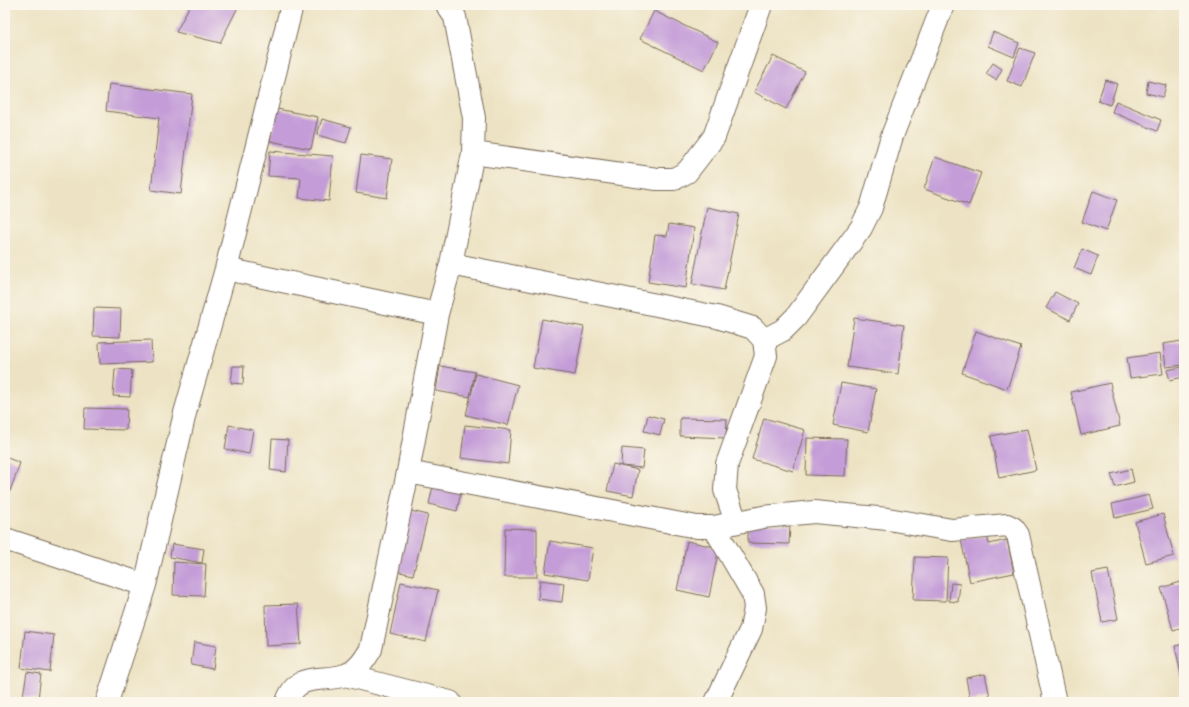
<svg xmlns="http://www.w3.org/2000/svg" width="1189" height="707" font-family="Kalam,sans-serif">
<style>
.building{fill:#c49dd8}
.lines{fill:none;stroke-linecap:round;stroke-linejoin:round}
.minor-casing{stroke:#796b58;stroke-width:24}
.minor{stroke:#fff;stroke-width:22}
</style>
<rect width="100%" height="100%" fill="#fbf7ec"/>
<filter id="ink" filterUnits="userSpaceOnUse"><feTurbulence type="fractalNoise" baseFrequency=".025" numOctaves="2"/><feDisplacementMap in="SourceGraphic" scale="8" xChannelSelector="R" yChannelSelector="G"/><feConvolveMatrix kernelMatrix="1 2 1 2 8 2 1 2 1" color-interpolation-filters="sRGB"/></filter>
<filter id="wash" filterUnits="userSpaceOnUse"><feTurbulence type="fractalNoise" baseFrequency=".012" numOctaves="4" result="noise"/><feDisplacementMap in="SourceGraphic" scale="16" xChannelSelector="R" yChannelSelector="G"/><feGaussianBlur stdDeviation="0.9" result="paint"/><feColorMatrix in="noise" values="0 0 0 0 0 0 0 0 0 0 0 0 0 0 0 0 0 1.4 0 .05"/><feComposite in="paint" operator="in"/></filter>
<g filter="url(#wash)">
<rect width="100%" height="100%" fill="#ede3c4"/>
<g id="blocks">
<path class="building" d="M190,5H239L220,43L176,32Z
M654,11L718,42L704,70L640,39Z
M993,32L1019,43L1014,57L988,46Z
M1020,48L1035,53L1022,87L1007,81Z
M773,56L805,72L786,109L754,92Z
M993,63L1002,69L996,80L986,74Z
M1105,80L1117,84L1110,105L1098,101Z
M1148,81L1166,85L1163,97L1146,93Z
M109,84L192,94L181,194L151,190L159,118L106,111Z
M1116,101L1161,120L1157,131L1112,112Z
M277,109L318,117L311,149L270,141Z
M322,119L351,127L346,143L317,135Z
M270,151L333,156L329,201L299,198L301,178L268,176Z
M361,155L392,159L387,198L356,193Z
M935,157L981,173L969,205L924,189Z
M1093,191L1117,200L1106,231L1082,222Z
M707,207L739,214L724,290L692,284Z
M669,224L694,228L686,288L648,282L655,235L667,236Z
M1183,247H1184V260H1183Z
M1082,249L1098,256L1091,275L1074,268Z
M1055,292L1078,304L1070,320L1046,308Z
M94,308L121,309L120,337L93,336Z
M854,318L904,325L898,374L847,367Z
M542,319L584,327L575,375L533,368Z
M976,331L1021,347L1007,389L962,373Z
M151,340L152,362L100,364L99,342Z
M1182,341L1184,365L1166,367L1163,344Z
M1160,353L1163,374L1130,378L1127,358Z
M233,366H244L243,384L231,383Z
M440,366L475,372L470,397L436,391Z
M1182,367L1184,377L1170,380L1167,370Z
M115,369L132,370L130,397L113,396Z
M476,374L518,385L508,425L466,415Z
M841,383L876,389L868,432L833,425Z
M1110,383L1120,426L1081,435L1071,392Z
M85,408L127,409L126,430L84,429Z
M648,415L664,419L660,435L644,431Z
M680,418L727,419L726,438L680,436Z
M764,418L805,430L793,471L752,459Z
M229,425L253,430L249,454L225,449Z
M465,425L511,430L508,464L461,458Z
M1027,429L1036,470L999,478L991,436Z
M807,438L847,439L845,476L806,475Z
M272,439L288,440L286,472L270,470Z
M622,448L644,450L642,468L621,466Z
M5,457L20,463L10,491L5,489Z
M613,464L638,470L633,496L607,491Z
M1131,469L1134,482L1115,487L1111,474Z
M433,486L461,492L457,511L429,504Z
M1149,495L1153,509L1115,518L1112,504Z
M407,510L428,515L413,575L392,570Z
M1163,514L1174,556L1146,563L1135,522Z
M1184,522V534L1180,523Z
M748,524L790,525L789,544L748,543Z
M505,528L537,529V577H504Z
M987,535L989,544L1007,540L1014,573L970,582L961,540Z
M550,541L593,548L588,580L545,573Z
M687,541L719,548L709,597L677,590Z
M172,544L204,549L202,563L170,557Z
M915,557L948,558L946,601L913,600Z
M174,562L206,564L204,596L173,595Z
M1108,570L1118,619L1102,622L1092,573Z
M540,580L564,583L562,602L538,599Z
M1184,581V627L1173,630L1161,588Z
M401,582L438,590L426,642L390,634Z
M951,583L960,584L958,602L949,601Z
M298,604L301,644L266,646L265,605Z
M25,631L54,635L50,672L21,668Z
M194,642L216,646L213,669L191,665Z
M1184,644V684H1183L1175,646Z
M27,672L41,674L38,699L23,696Z
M985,674L990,697L970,701L966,678Z
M5,700L17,701V702H5Z"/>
</g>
</g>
<g filter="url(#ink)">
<use href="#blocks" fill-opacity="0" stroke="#796b58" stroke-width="1"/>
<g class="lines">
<defs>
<path id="minor" d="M473,153L657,179H674L687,172L714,137L761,5
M451,264L717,317L753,328L764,340L766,356L727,464L725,490L736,522
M226,269L437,314
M764,340L783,330L796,317L861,228L871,208L892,136L943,5
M408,472L697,527H714L763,517L814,512L888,519L952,530L1007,525L1013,528L1018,535L1055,702
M714,527L753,594L755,608L751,629L716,702
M5,539L145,585
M345,675L450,702
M107,702L145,585L185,413L226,269L292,5
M287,702C297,671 322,683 345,675C358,671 365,659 371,649L408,472L437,314L451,264L473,153L474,118L455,17L447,5"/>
</defs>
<use href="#minor" class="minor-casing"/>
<use href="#minor" class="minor"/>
</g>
</g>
<rect width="1189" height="707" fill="none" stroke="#fbf7ec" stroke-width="20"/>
</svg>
